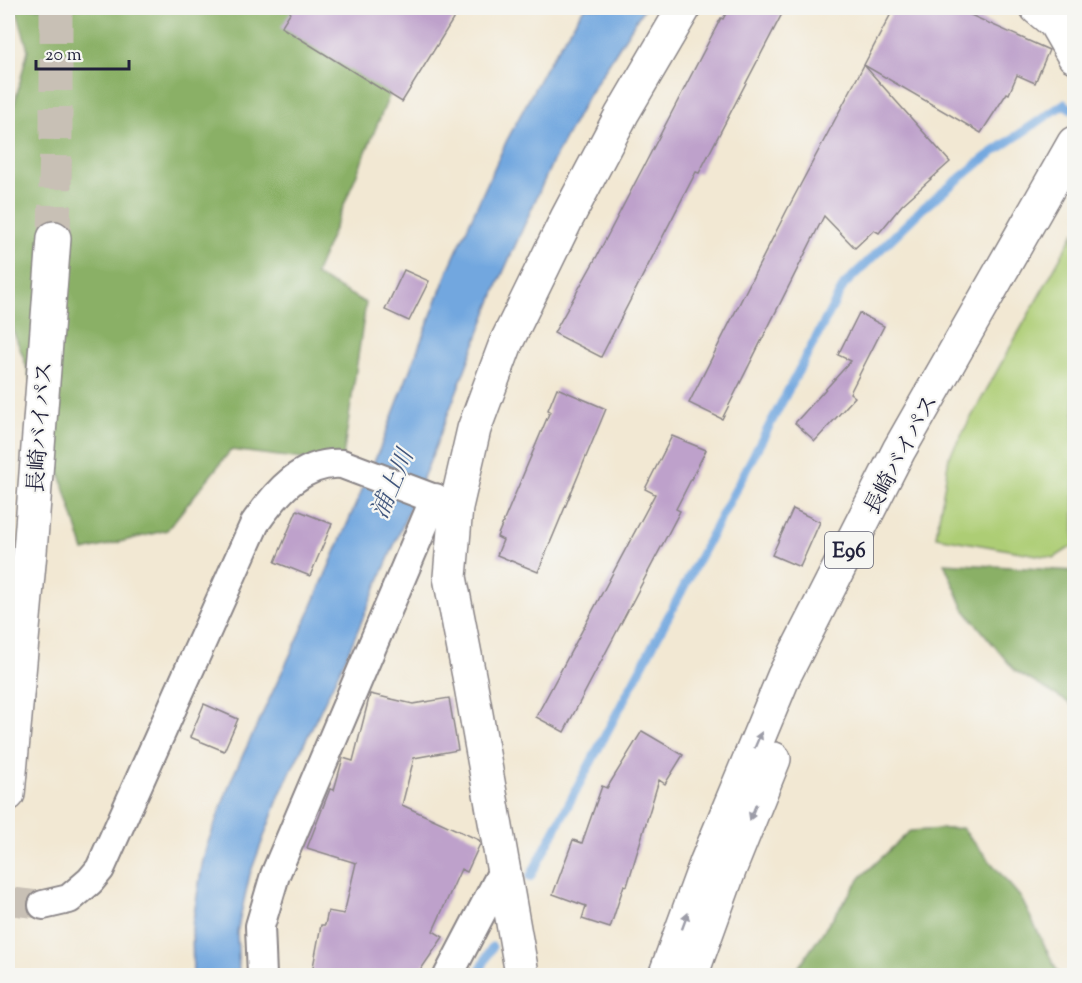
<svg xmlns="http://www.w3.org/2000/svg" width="1082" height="983" font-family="'Sorts Mill Goudy','Noto Serif JP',serif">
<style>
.green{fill:#adcd74;stroke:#687858;stroke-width:1.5}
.forest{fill:#8ab066;stroke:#566950;stroke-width:1.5}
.water{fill:#72a7df;stroke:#4a648d;stroke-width:1.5}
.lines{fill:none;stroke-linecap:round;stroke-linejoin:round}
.stream{stroke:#72a7df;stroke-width:9}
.building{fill:#bea1cb}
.minor-tunnel{stroke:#c8c0b5;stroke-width:28;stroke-dasharray:28 14;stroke-linecap:butt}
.motorway-tunnel{stroke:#c8c0b5;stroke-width:33;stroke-dasharray:33 16;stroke-linecap:butt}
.minor-casing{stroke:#8a8587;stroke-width:32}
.tertiary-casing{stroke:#8a8587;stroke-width:36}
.motorway-casing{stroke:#8a8587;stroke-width:36}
.minor{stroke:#fff;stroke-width:28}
.tertiary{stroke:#fff;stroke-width:33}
.motorway{stroke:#fff;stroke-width:33}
.oneway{fill:#9c9ca7}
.labels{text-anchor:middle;stroke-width:4.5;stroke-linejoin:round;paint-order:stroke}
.shield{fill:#f6f6f2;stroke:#626272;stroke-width:1.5}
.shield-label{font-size:21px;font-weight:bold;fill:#22223b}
.street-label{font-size:22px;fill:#22223b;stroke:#f6f6f2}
.water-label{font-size:24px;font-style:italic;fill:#42577d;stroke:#f6f6f2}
</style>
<rect width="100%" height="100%" fill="#f6f6f2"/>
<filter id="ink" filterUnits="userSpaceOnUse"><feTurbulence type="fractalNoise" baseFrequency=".0167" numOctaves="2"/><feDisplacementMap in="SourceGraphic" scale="12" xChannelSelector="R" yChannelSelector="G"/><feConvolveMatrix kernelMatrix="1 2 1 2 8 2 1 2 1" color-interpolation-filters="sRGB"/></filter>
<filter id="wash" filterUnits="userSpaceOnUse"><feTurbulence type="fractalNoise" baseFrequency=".008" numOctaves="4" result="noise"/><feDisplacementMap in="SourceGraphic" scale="24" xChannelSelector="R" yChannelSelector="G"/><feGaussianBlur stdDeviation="1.35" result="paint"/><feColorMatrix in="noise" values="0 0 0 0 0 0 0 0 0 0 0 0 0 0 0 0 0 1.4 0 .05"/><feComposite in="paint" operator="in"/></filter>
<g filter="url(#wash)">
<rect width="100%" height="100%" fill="#f2e8d3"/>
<path class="green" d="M1074,233V545L1054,558L936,537L949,457Z"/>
<path class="forest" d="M16,8H301L392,89L315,275L366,303L342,464L231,450L167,530L84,551L24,359L8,318V129L28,50Z
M944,563L1074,571V706L1015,671L964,609Z
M962,828L1021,898L1059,975H793L861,877L910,831Z"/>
<path class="water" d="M584,8H644L588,96L552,163L498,284L428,466L348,653L280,794L250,874L237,932L239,975L193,976L192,926L203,860L207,845L232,778L299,636L380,448L449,268L506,142L546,67Z"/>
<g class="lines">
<path class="stream" d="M530,877L844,285L922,209L986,157L1064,104L1074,111
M477,976L492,947"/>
</g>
<g id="blocks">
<path class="building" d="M293,8H460L402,102L281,27Z
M729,8H785L699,173L696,172L601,357L554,333L597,256L721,18L723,19Z
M894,8H955L1049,50L1035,83L1017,75L1009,94L1007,93L981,133L864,65Z
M864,65L950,162L902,205L879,233L874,230L855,248L824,216L722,419L689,403L787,210Z
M404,270L429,281L409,321L385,310Z
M859,313L884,326L850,393L855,397L815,441L795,423L851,361L838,355Z
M557,388L606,409L538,572L497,555L503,540L497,537L550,411L548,410Z
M672,436L706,450L676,509L680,511L564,732L536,717L655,494L645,489Z
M793,509L820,522L800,567L772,555Z
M297,510L332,524L310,576L275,562Z
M370,694L413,704L449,698L458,750L414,758L402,805L479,840L480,844L467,872L461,869L433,931L443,937L417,975H332L312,972L321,925H325L328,911L344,914L356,863L307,848L330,789L334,790L343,758L353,761Z
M204,704L238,719L224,751L190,737Z
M642,731L683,755L665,784L659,780L627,886L624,885L610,928L582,919L586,906L553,894L573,840L582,843L602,786L607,788Z"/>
</g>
</g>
<g filter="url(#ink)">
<use href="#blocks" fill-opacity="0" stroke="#8a8587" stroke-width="1.5"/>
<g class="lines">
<path class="minor-tunnel" d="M8,901L43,905"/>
<path class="motorway-tunnel" d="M54,238L56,134V8"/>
<defs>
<path id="minor" d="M43,905L69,899L90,881L100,869L255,523C276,493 302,461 342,464L456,507
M262,976L260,926L275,875L435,498
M448,976L504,869"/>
<path id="tertiary" d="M1037,8L1055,23L1074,56
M520,976L521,968L471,686L450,577L456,507L474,429L506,343L567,218L622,114L684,8"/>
<path id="motorway" d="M8,794L30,552L54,238
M665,976L707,861L784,676L899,450L1074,143
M691,976L730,868L774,759"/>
</defs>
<use href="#minor" class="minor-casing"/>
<use href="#tertiary" class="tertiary-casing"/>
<use href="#motorway" class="motorway-casing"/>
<use href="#minor" class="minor"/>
<use href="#tertiary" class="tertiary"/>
<use href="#motorway" class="motorway"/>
</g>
<defs><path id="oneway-solid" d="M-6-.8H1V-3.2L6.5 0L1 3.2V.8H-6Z" transform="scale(1.5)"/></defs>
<g class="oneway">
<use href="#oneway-solid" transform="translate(758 740) rotate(-67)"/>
<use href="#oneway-solid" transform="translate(753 812) rotate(112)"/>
<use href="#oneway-solid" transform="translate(685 921) rotate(-70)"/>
</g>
</g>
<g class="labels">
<rect class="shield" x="825" y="532" width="48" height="36" rx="4.5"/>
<g class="shield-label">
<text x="849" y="557">E96</text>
</g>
<g class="street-label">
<text transform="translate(39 427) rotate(-86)" y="8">長崎バイパス</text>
<text transform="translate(900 454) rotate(-62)" y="8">長崎バイパス</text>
</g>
<g class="water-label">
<text transform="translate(392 484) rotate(-67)" y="8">浦上川</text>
</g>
</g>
<rect width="1082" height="983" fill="none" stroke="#f6f6f2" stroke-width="30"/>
<path d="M36 60v9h93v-9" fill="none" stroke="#22223b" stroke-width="3"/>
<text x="45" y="60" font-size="18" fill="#22223b" stroke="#f6f6f2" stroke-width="4.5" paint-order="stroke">20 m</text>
</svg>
